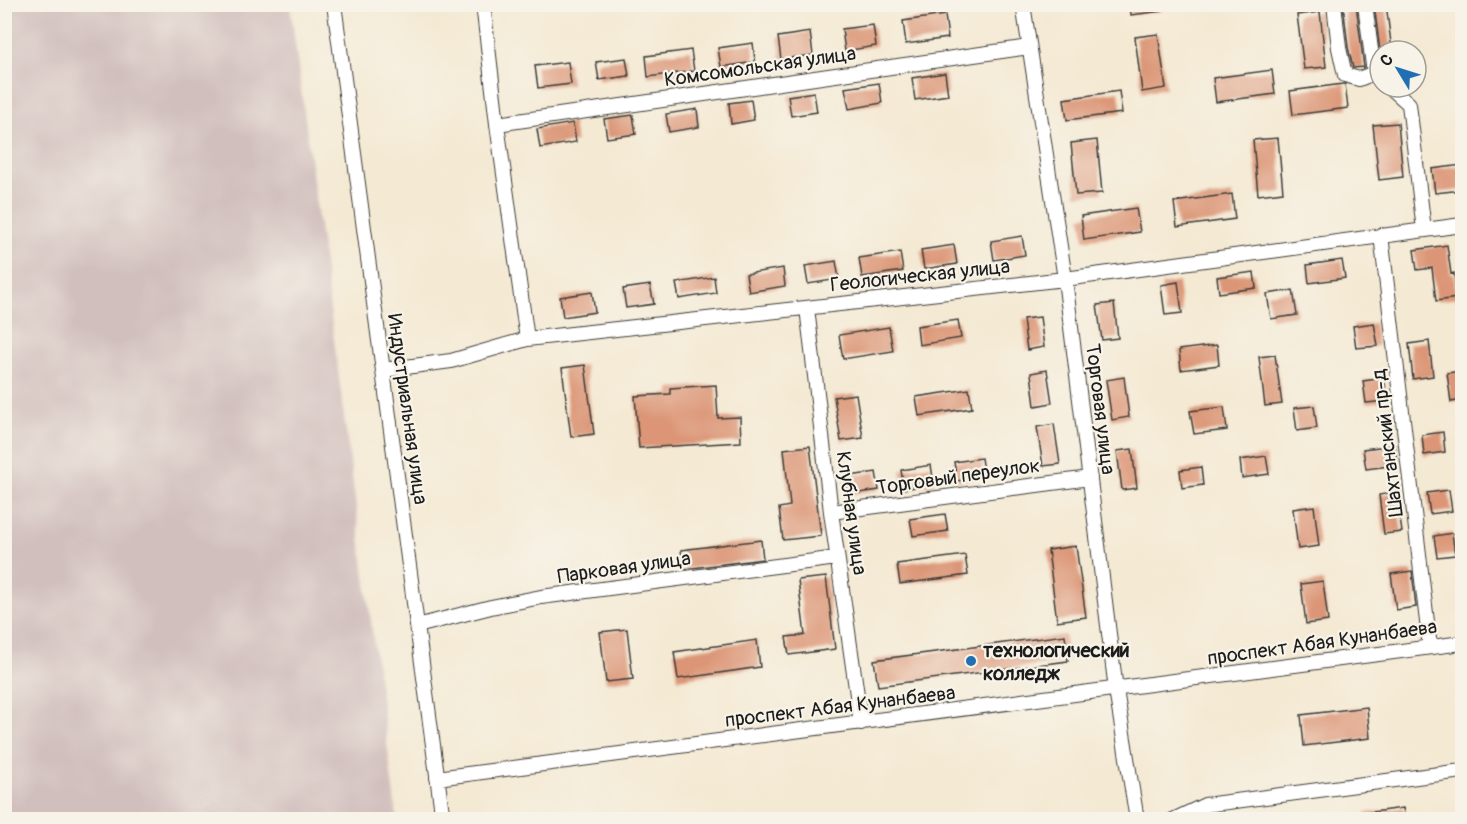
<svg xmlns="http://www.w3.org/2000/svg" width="1467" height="824" font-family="Pangolin,sans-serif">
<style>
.industrial{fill:#d1bfbd}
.building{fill:#dc9677}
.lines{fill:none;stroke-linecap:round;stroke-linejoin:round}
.minor-casing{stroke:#3c3b37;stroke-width:16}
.minor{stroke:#fff;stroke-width:14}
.poi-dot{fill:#1f6fb2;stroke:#f7f3e8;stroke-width:2}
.labels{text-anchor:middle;stroke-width:4.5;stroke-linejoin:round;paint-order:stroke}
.street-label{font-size:20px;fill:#1c1c1c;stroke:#f7f3e8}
.poi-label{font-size:20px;font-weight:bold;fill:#1c1c1c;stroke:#f7f3e8;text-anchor:start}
</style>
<rect width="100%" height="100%" fill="#f7f3e8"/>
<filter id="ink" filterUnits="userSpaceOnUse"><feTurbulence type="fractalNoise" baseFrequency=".0167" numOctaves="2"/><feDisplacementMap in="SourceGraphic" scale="12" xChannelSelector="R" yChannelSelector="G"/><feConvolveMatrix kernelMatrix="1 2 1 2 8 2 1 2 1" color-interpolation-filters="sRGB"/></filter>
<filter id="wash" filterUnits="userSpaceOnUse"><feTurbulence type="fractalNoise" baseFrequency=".008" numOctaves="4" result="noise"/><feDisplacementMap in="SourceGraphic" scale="24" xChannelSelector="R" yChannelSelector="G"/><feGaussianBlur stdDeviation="1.35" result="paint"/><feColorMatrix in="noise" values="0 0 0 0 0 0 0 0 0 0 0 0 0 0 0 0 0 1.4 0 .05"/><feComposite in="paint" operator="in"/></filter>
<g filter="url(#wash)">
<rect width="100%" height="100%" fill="#f4e9d3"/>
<path class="industrial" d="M5,4L290,5L397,819H5Z"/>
<g id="blocks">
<path class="building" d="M1130,4H1161L1162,11L1131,15Z
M1343,4H1356L1364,67L1353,68L1348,47Z
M1374,4H1386L1392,51H1380Z
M1320,12L1326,67L1304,69L1297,15Z
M945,15L948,38L906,44L903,21Z
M873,25L876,46L845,51L842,29Z
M810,32L813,55L781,59L778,37Z
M1158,34L1166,88L1142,92L1135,37Z
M753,43L755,62L721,67L718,48Z
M691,50L694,71L648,77L646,56Z
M626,58L629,76L599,80L596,62Z
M568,62L571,84L538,88L535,66Z
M1272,70L1275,94L1216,102L1213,78Z
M945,73L948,95L915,100L912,78Z
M879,83L882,103L849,109L845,88Z
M1343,84H1345L1348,108L1293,115L1290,91Z
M1119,91L1122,113L1067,120L1064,99Z
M814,92L817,112L791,116L788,96Z
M751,100L754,120L731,124L729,103Z
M697,109L699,127L669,132L666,114Z
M633,115L636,134L607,138L604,119Z
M573,123L576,142L540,148L537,129Z
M1398,123L1403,177L1379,180L1373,125Z
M1278,138L1283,192L1258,195L1253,140Z
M1097,140L1102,193L1076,195L1071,143Z
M1462,165V190L1435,193L1432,169Z
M1232,194L1235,219L1177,227L1174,202Z
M1136,208L1140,232L1084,240L1081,216Z
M1022,236L1025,255L994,260L991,241Z
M954,245L957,264L924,269L921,250Z
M1447,245L1451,274L1454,273L1457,298L1436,301L1432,268L1417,270L1414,250Z
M900,252L903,271L862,277L859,258Z
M1342,260L1345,278L1309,283L1307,265Z
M836,261L839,279L808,284L805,266Z
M783,268L785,286L749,292L746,274Z
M1254,272L1256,288L1219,293L1217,277Z
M714,277L716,293L679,299L676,283Z
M1178,282L1182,313L1165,315L1161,285Z
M650,285L654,304L626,308L623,289Z
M1293,290L1297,315L1271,319L1267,294Z
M592,292L595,312L563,317L560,297Z
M1114,303L1118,338L1102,340L1097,305Z
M1040,317L1044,347L1027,350L1023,319Z
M958,320L961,338L919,345L917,326Z
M1374,323L1378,346L1356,348L1353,326Z
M889,327L893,351L843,359L839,335Z
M1429,341L1433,376L1413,379L1409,344Z
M1217,345L1219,365L1181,370L1179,350Z
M1275,355L1282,404L1265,406L1259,357Z
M585,365L594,434L571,437L562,368Z
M1047,370L1052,403L1035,406L1031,373Z
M1462,371V400L1451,402L1447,373Z
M1124,377L1129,417L1112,420L1106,380Z
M1384,378L1387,401L1366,403L1363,381Z
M716,385L718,418L740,417L741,442L639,448L635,396L670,394V388Z
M969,389L972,408L919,416L916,397Z
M856,394L863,438L841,441L834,397Z
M1314,406L1317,428L1297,431L1294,408Z
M1224,407L1227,430L1194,434L1190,411Z
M1054,424L1060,464L1043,466L1037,427Z
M1443,432L1445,452L1424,455L1422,435Z
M1395,445L1397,465L1366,469L1363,449Z
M810,446L821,536L783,540L779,508L790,506L784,449Z
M1132,449L1137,488L1122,490L1117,451Z
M1266,456L1269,474L1242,478L1240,460Z
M981,458L984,477L957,481L954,462Z
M931,465L934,484L904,489L901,470Z
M1201,467L1203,485L1182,488L1180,470Z
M876,472L879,490L846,495L844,477Z
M1449,490L1452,511L1430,514L1427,493Z
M1396,492L1402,532L1384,534L1379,495Z
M1314,506L1319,546L1298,549L1293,509Z
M945,514L948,531L913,536L910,519Z
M1452,533L1455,555L1437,557L1434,536Z
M761,540L763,559L684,569L681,550Z
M1076,546L1086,617L1057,621L1048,550Z
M965,555L968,575L900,584L897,564Z
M1412,571L1416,607L1396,610L1391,574Z
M826,577L835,649L789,655L786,637L805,635L798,580Z
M1323,581L1328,621L1306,624L1301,584Z
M627,629L633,679L606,682L600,632Z
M1065,635L1068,661L878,686L874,660Z
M757,640L760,667L678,679L674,652Z
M1367,707L1370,738L1304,746L1301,715Z
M1403,808L1405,819H1366L1365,813Z"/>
</g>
</g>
<g filter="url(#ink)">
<use href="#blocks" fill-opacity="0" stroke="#3c3b37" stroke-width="1.5"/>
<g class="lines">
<defs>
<path id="minor" d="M334,4L443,820
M483,4L497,124L527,339
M1023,4L1065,279L1116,690L1137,820
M1334,4L1339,48L1345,75L1359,79L1374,73
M1365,4L1374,73L1380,78
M1390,87L1409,104L1424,230
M497,124L1029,47
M1381,235L1430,647
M807,308L831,512L861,723
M383,370L451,361L527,339L1065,279L1462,225
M831,512L1090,478
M417,626L491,607L541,597L837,558
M437,778L1462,643
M1173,820L1205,805L1462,771"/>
</defs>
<use href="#minor" class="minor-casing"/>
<use href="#minor" class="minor"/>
</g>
</g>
<circle class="poi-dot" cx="971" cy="661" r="6"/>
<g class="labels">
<g class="street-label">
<text transform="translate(760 66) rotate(-8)" y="7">Комсомольская улица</text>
<text transform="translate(920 275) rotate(-6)" y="7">Геологическая улица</text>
<text transform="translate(408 409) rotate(82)" y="7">Индустриальная улица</text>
<text transform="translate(1101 409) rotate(83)" y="7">Торговая улица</text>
<text transform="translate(1387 443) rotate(-97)" y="7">Шахтанский пр-д</text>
<text transform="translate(958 476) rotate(-8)" y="7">Торговый переулок</text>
<text transform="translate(852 513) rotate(82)" y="7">Клубная улица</text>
<text transform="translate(624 567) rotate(-8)" y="7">Парковая улица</text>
<text transform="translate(1322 642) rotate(-8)" y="7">проспект Абая Кунанбаева</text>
<text transform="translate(840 706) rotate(-7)" y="7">проспект Абая Кунанбаева</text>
</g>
<g class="poi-label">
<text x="983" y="657">технологический<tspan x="983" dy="23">колледж</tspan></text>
</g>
</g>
<rect width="1467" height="824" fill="none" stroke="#f7f3e8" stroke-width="24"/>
<g transform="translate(1398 69) rotate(308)"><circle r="28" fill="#f7f3e8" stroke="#9f9d96" stroke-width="1.5"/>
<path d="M0-4.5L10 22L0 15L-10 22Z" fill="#1f6fb2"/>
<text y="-9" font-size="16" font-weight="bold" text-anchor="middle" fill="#1c1c1c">С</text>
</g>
</svg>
